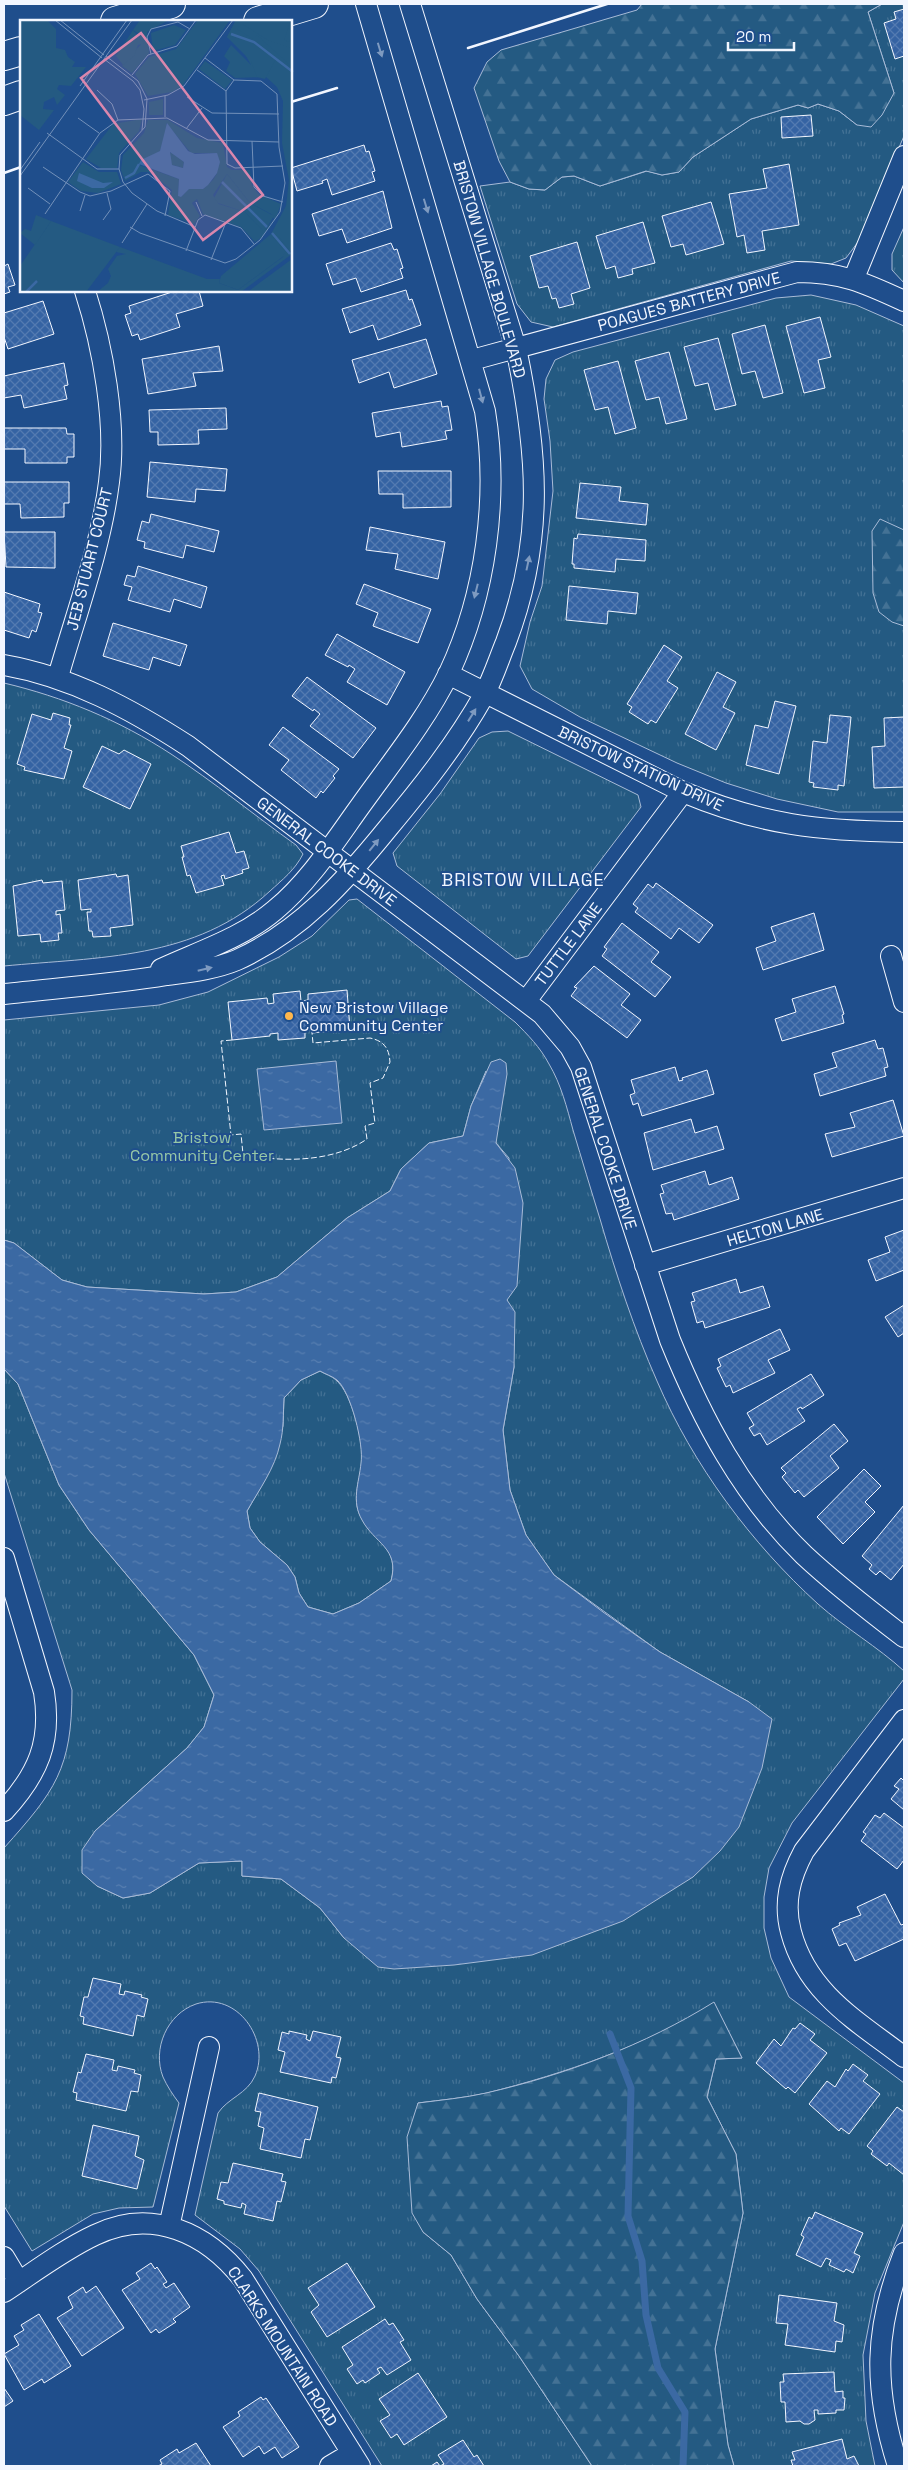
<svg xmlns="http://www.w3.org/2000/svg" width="908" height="2470" font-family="'Space Grotesk',sans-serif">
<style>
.grass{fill:url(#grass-tufts);stroke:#a8bbd7}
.forest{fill:url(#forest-firs);stroke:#a8bbd7}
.water{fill:url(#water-ripples);stroke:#a8bbd7;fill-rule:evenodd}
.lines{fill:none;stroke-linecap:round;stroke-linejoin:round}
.stream{stroke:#3b69a3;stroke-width:7}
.building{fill:url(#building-cross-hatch);stroke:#f2f6ff}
.street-casing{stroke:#f2f6ff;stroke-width:22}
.highway-casing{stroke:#f2f6ff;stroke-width:30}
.street{stroke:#1f4e8c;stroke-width:20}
.highway{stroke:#1f4e8c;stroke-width:28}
.fence{stroke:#f2f6ff;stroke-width:1;stroke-dasharray:6 2.5;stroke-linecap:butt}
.wall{stroke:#f2f6ff;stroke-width:2.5}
.oneway{fill:#7e9ac0}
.poi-dot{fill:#ffb74d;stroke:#1f4e8c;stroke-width:2}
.labels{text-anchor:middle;stroke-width:4;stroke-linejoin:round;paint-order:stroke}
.street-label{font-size:16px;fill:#f2f6ff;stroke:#1f4e8c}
.poi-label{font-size:16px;fill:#f2f6ff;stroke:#1f4e8c;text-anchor:start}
.park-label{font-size:16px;fill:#97c8a6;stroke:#1f4e8c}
.neighbourhood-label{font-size:18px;letter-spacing:1px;fill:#f2f6ff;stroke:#1f4e8c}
.inset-river{fill:none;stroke:#3b69a3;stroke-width:2.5}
.inset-road{fill:none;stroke:#7391ba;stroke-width:1}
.view{fill:#da87ad;fill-opacity:0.15;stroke:#da87ad;stroke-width:2.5}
.inset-edge{fill:none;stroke:#f2f6ff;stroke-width:2.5}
</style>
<defs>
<pattern id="grass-tufts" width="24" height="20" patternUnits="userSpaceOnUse" patternTransform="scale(1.25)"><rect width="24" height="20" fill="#245a82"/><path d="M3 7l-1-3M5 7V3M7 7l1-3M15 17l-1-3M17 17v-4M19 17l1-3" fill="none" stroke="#447295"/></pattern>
<pattern id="forest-firs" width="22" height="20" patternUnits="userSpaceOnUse" patternTransform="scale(1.25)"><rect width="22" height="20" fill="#245a82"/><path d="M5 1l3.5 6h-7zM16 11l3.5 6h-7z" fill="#447295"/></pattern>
<pattern id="water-ripples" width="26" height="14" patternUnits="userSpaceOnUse" patternTransform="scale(1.25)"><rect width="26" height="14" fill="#3b69a3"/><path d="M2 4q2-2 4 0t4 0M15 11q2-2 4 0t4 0" fill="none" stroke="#587fb1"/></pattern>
<pattern id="building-cross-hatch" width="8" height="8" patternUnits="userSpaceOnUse" patternTransform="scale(1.25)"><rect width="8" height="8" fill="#3563a3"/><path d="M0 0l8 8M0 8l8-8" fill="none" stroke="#537ab1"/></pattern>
</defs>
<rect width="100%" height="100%" fill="#1f4e8c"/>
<path class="grass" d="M882,4H904V136L858,242L846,258L831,264L791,261L553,327L531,322L517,304L480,186L510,182L529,189L545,190L562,177L574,176L600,186L647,171L662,175L679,172L693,157L751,119L798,105L808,108L818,104L839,111L857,125L894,93L868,12Z
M904,227V283L892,270V254Z
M811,295L856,305L904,326V812H838L777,799L726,783L677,763L580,717L532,689L520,666L530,622L542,586L553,491L550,441L544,399L546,379L555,360L573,352L776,298Z
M4,683C63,697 119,720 171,754C214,782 254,815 296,845L303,854C295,870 282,880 270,891C196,960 98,957 4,966Z
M508,731L638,795L641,807L528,956L516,959L397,866L393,853L440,794L479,738L492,732Z
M357,899L515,1022C528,1035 540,1047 549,1064C561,1084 567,1108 573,1130C582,1160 591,1190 600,1219C616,1274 634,1329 657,1381C693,1465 751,1543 818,1604C845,1628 878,1647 904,1671V1679L792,1823L769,1868L764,1897V1928L771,1958L789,1997L904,2083V2222L875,2293L863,2355L866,2421L875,2466H734L728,2445L715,2349L743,2213L736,2154L707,2097L716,2059L742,2058L714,2003C645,2046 566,2073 487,2093C465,2098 441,2100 418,2103L423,2232L451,2255L477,2299L519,2356L592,2466H382L259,2271L240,2249L195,2215L218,2113C228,2098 247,2094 255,2076C271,2040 237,1991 196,2004C167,2014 152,2049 163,2077C167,2086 173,2095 179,2103L153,2207L119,2208L93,2214L32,2251L4,2206V1848C55,1791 72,1769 72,1690L4,1473V1369L18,1384L59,1485L89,1530L194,1655L214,1695L204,1727L187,1748L95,1831L97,1886L123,1898L150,1893L199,1863L242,1861V1876L281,1879L320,1908L344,1938L749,1702L660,1652L554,1575L526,1535L510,1490L503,1430L514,1367L507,1300L509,1158L496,1143L486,1071L471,1106L463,1136L429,1143L401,1169L390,1191L347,1218L277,1277L236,1292L204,1294L87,1287L62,1280L14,1243L4,1240V1020L159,1005L208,992L279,957L312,936L349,900Z
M320,1371C325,1374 332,1376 336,1380C352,1393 364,1444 362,1463C359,1483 351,1501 362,1519C374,1543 400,1546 391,1581L359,1603L333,1614L308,1607L299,1593L295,1577L287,1565L260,1542L250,1528L247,1511L266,1478L283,1426L284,1398L301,1380Z"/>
<path class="forest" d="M642,4H882L868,12L894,93L882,115L871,127L857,125L839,111L818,104L808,108L798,105L751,119L693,157L679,172L662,175L646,171L600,186L574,176L562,177L545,190L529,189L510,182L499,161L474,88L487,62L501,50L637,10Z
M880,519L904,530V626L892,622L879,612L873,593L872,531Z
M714,2002L742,2058L716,2059L707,2097L736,2154L743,2213L715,2349L728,2445L734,2466H592L519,2356L477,2299L451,2255L423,2232L412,2213L407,2137L418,2103C441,2100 464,2098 486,2093C565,2075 645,2045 714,2002Z"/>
<path class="water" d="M500,1059L506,1063L507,1074L496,1143L515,1168L523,1203L517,1286L507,1300L515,1312L514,1367L503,1430L510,1490L526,1535L554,1575L603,1612L660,1652L749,1702L772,1719L762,1768L739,1827L720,1851L693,1877L623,1921L532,1955L454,1965L394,1969L378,1967L344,1938L320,1908L281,1879L242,1876V1861L199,1863L150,1893L123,1898L97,1886L82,1873V1850L95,1831L187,1748L204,1727L214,1695L194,1655L89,1530L59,1485L18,1384L4,1369V1240L14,1243L62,1280L87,1287L204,1294L236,1292L277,1277L347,1218L390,1191L401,1169L429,1143L463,1136L471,1106L491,1062ZM320,1371C325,1374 332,1376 337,1380C351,1392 364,1445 361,1463C359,1483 351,1501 362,1520C374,1543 400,1548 391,1581L359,1603L333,1614L308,1607L299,1593L295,1577L287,1565L260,1542L250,1528L247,1511C259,1490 275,1468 280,1444C284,1429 283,1414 284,1398L301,1380Z
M336,1061L342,1123L264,1130L257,1069Z"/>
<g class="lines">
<path class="stream" d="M610,2034L631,2088L628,2216L642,2261L646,2315L658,2368L685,2412L683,2466"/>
</g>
<path class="building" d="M904,9V56L895,59L884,23L896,19L894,12Z
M811,115L813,136L782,138L781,117Z
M364,145L366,152L369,151L375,171L372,172L375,181L332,195L327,179L322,181L323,183L297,191L291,168Z
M789,164L799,225L762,231L765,250L747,253L744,235L737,237L729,194L767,188L763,169Z
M383,191L392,228L347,243L342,229L319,236L312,214Z
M711,202L724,244L686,255L683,244L671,247L662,216Z
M643,222L655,263L632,269L633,274L618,278L615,266L606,269L596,236Z
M577,242L590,288L571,294L574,304L559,308L556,298L552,299L548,286L539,288L530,256Z
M391,243L394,250L397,249L403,268L400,269L403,278L361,292L356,278L333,285L326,264Z
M8,264L15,285L8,287L10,292L4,294V266Z
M406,290L409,300L412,299L421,325L378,340L373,325L350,333L342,309Z
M175,291H199L203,306L176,314L180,327L140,340L138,334L132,336L125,315L131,313L129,306Z
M43,301L54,334L8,349L4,337V313Z
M820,317L831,357L818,360L825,388L804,393L786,326Z
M765,325L783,393L763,398L755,371L742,374L732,334Z
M718,338L736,405L715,410L708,383L695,386L684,347Z
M426,339L437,374L394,388L389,372L359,383L352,360Z
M219,346L223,371L193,373L196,386L148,394L142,359Z
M669,352L687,419L666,424L659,397L646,400L635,361Z
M618,361L636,428L615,434L608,407L595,410L584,370Z
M64,363L68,385L64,386L67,399L24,408L21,395L4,398V376Z
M441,401L442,407L448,406L452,430L445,431L447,439L402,447L400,432L376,437L372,413Z
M226,408L227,429L198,430L199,444L158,445V432H150L149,410Z
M4,428H66L67,434H74V457H67V463H25V449H4Z
M150,462L227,469L225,491L196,489L195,502L147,497Z
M378,471H451V507L403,508V494H379Z
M4,482H69V503H64V517L21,518L20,504H4Z
M580,483L621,487L619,501L648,504L646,525L576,518Z
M151,514L219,531L214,552L186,545L183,558L144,548L145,542L137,540L142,521L149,523Z
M370,527L445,542L438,579L395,569L398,554L366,550Z
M4,532H55V568L6,567Z
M578,534L646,540L645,561L616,559L615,572L574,568V564H572L574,538L577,539Z
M138,566L207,587L201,608L174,599L170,612L128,600L132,587L124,585L127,575L135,577Z
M364,584L431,609L418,643L373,626L378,613L356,604Z
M569,586L638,593L636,614L608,611L607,624L566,620Z
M4,592L40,604L38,612L42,613L36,632L32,630L29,638L4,630Z
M113,623L187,645L180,666L153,657L149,670L103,656Z
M337,634L405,672L387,705L347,682L355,669L349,665L348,667L325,655Z
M664,645L682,657L667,681L678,688L656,723L651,720L648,724L629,712L632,707L627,704Z
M717,672L736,682L723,707L735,713L716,750L685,734Z
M307,677L376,728L353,758L310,726L320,714L314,709L313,711L292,696Z
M775,701L796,706L779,774L746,765L755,725L768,728Z
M53,713L70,718L69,725H71L64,748L72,751L64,779L24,770L25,767L17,764L32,714L51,720Z
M830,715L851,717L844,786L838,785V790L813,787L814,783L809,782L813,741L827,743Z
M904,717V787L874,788L872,747L885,746L884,718Z
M283,727L339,769L333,776L335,778L323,793L321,791L316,798L281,770L289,760L269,745Z
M102,746L119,754L124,750L151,764L130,809L83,787Z
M229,832L236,853L244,851L249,868L242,870L243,873L225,879L224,875L221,876L224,885L196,893L190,875L187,876L182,857H184L181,846Z
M116,874L117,877L128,875L133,925L110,928L111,936L93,937L92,931H89L87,912H91V909L81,910L78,880Z
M42,880L43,883L62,881L65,910L56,911V915L60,914L62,933H58L59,940L41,942L40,934L18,936L13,886Z
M656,883L713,925L699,943L679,928L671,939L635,912L638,908L633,904L648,884L653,888Z
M814,913L824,950L763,970L756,948L776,941L771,927Z
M622,923L659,952L651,962L671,977L655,997L602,956L607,949L604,947Z
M594,966L630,994L621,1005L641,1020L627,1038L571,996L577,988L574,987Z
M835,986L844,1014L842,1015L844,1023L782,1041L775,1019L796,1012L792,999Z
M347,990L350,1029L312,1033L311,1030L305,1031V1038L278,1040V1033L270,1034V1036L232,1040L228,1002L267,998L268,1004L274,1003L273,994L300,991L301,1001L308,1000V994Z
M875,1040L878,1049L883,1048L888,1067L884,1068L886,1076L820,1096L814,1074L837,1067L832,1053Z
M675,1067L679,1081L683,1080L682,1078L707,1070L714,1094L642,1116L638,1103L633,1105L630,1095L635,1093L631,1080Z
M893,1100L904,1136L832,1157L825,1134L855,1127L850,1113Z
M691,1119L695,1133L717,1126L724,1149L653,1170L644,1133Z
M705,1171L709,1185L732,1177L739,1199L674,1220L672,1213L666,1214L660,1194L664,1193L661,1185Z
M904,1230V1270L876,1281L868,1260L890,1252L885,1237Z
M736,1279L740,1293L763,1286L770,1307L705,1328L703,1321L697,1323L691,1302L695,1301L692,1293Z
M904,1305V1333L898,1337L885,1317Z
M780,1329L790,1350L768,1360L775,1373L733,1393L730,1385L726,1387L717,1368L721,1366L718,1359Z
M811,1374L824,1395L802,1409L801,1407L797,1409L805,1421L767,1445L760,1433L754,1436L749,1428L754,1425L747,1413Z
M834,1424L848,1441L830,1456L839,1468L804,1497L798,1490L795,1493L782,1477L786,1473L781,1468Z
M864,1469L881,1486L865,1502L875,1512L843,1544L817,1517Z
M904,1505V1564L891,1580L880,1571L876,1575L869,1569L872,1565L862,1556Z
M901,1778L904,1781V1810L891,1799L899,1789L894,1786Z
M884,1813L904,1828V1860L897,1869L861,1841L866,1834L863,1832L875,1815L880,1818Z
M885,1894L901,1925L904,1924V1939L855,1961L846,1943L839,1946L832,1929L840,1925L839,1923L861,1915L857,1907Z
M93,1978L121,1984L119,1994L124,1995L125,1991L142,1995L141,1997L148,1999L144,2017L137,2015L133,2036L83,2024L84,2017L80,2016L84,1997H88Z
M800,2023L815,2034L810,2040L827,2053L795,2093L788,2087L786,2089L756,2063L774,2039L781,2046L793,2028L795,2029Z
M289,2031L307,2035L306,2039L310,2041L313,2031L341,2037L336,2057L341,2058L336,2078L332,2077L331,2083L280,2072L285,2052L278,2050L282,2032L289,2034Z
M86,2054L114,2060L112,2070L117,2071L118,2066L135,2070L134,2073L141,2075L138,2092L131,2091L126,2111L76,2100L77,2093L73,2092L78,2072L81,2073Z
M853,2064L868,2075L863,2081L880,2094L849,2134L841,2128L839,2131L809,2104L827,2081L835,2087L846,2069L848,2071Z
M259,2093L318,2107L310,2140L305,2139L301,2158L260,2149L264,2128L258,2126L261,2112L255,2111Z
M897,2107L904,2112V2175L889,2163L887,2166L871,2154L873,2151L867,2146Z
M93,2125L139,2136L135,2156L144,2160L137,2189L82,2176Z
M233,2163L283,2174L281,2181L286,2182L281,2202L277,2201L273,2221L244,2214L246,2205L242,2203L241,2208L224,2204V2201L217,2199L221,2182L228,2183Z
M815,2212L863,2233L854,2253L860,2256L853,2273L846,2269L844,2272L829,2265L831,2260L826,2258L821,2267L796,2255L804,2237L801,2235L809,2217L812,2219Z
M151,2263L155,2269L157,2267L167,2282L163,2284L166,2288L174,2283L190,2307L173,2319L176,2322L159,2333L156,2329L151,2333L122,2290L140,2279L136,2273Z
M347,2263L375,2307L327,2337L311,2312L319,2305L308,2288Z
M96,2286L124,2328L82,2356L57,2318L73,2308L68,2297L83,2287L86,2293Z
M779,2295L837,2303L834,2321L844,2325L842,2342L836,2341L835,2352L785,2345L788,2324L776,2323Z
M39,2314L71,2366L44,2383L42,2379L24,2390L4,2354L19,2345L14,2336L24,2330L21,2325Z
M385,2319L389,2325L393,2323L404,2340L400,2342L411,2360L387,2375L381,2367L377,2369L380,2373L365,2383L363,2380L357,2384L347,2369L353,2365L342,2347Z
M834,2372L835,2392L843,2391V2398H845L844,2410H836V2413L818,2414V2410H814L815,2420L809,2424H804L800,2421L786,2422L785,2402H781L780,2382H784L783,2374Z
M418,2373L447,2417L404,2445L397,2434L391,2438L380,2421L390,2415L379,2399Z
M4,2388L13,2401L4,2407Z
M261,2397L263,2400L266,2398L299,2447L282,2458L275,2447L264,2454L259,2446L243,2457L223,2427L240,2416L238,2412Z
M842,2439L847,2459L854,2456L859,2466H793L791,2460H795L792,2452Z
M463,2440L474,2457L477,2455L484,2466H431L437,2462L440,2466L444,2464L438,2455Z
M196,2443L211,2466H158L162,2464L160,2460L177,2449L179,2453Z"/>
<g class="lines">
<defs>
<path id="street" d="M854,278L904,156
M472,360L797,272C842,272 865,283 904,301
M4,665C72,677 131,709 188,746L542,1014L570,1047L581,1067L670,1340C702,1419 742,1495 804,1555C835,1584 870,1611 904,1637
M448,674L683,792C762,825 819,831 904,832
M58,677C76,614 101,547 109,482C117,424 103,347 85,291
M891,956L904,1002
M161,969C200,951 242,938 275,910C310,881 335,841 361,805C391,763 426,720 449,673C486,594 499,497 485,411L366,4
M4,994C58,988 113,984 167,975C190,972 216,969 237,960C301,931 345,881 388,828C423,786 457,743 484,695C493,678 499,659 506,642C545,539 538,453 516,348L410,4
M526,1001L683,792
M645,1265L904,1188
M4,1558L44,1692C52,1742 38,1774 4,1811
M904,1720L804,1851C790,1877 783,1903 791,1932C807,1993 857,2021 904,2057
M169,2227L209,2047
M4,2257L19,2282
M4,2292C33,2273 63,2250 95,2235C152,2207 207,2233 243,2279L360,2466
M330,2466L352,2453
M898,2466C873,2388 874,2329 904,2253"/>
<path id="highway" d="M115,21L171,4
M258,21L314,4
M4,56L21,51
M4,101L21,95"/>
</defs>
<use href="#street" class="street-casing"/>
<use href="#highway" class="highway-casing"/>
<use href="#street" class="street"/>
<use href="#highway" class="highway"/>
<path class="fence" d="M232,1040L221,1041L231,1135L241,1134L243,1154C281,1163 334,1162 367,1139L365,1126L375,1123L370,1083L383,1078L390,1062C389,1048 384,1041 370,1038L313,1043L312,1033"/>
<path class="wall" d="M468,48L607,4
M291,102L337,88
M4,173L21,167"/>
</g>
<defs><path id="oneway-solid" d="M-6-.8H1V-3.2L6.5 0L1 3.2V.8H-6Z" transform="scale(1.25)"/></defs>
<g class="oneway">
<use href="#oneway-solid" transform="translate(380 50) rotate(73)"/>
<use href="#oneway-solid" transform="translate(426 206) rotate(73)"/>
<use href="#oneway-solid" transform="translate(481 396) rotate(75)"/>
<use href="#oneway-solid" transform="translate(528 563) rotate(-78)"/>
<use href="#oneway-solid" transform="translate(476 591) rotate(104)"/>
<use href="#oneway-solid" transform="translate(472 715) rotate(-58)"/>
<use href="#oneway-solid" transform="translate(374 845) rotate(-51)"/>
<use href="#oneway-solid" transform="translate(205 969) rotate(-13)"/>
</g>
<circle class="poi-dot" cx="289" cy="1016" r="5"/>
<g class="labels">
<g class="street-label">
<text transform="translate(490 269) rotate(74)" y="6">BRISTOW VILLAGE BOULEVARD</text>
<text transform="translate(689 301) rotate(-15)" y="6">POAGUES BATTERY DRIVE</text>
<text transform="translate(89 559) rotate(-76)" y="6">JEB STUART COURT</text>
<text transform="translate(641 768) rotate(25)" y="6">BRISTOW STATION DRIVE</text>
<text transform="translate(327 851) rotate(37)" y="6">GENERAL COOKE DRIVE</text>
<text transform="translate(568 944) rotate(-53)" y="6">TUTTLE LANE</text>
<text transform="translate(606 1148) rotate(72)" y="6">GENERAL COOKE DRIVE</text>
<text transform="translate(775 1227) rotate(-16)" y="6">HELTON LANE</text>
<text transform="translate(283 2346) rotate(57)" y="6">CLARKS MOUNTAIN ROAD</text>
</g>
<g class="poi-label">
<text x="299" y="1013">New Bristow Village<tspan x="299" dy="18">Community Center</tspan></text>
</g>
<g class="park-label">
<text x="202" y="1143">Bristow<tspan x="202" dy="18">Community Center</tspan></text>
</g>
<g class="neighbourhood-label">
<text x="523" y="886">BRISTOW VILLAGE</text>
</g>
</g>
<g transform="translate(20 20)">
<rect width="272" height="272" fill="#1f4e8c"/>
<path d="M120,0H149L127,12L129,33L112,53L102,46L121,24L119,14L113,10ZM178,0H210L163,65L152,72L128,76L115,54L129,37L156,29ZM216,0H272V230L218,270L199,263L201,256L251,214L266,186L269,160L262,123L263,81L257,67L246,57L215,58L206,51L210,42L204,36L211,25L231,45L221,27L207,17ZM154,5L166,10L155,25L133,31L131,13ZM185,41L212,60L205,69L179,49ZM143,79V95H129V82ZM122,99L119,111L99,133L97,148H81L66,139L93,104ZM128,100H148L177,118L203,123L207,147L212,150H230L232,165L238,174L261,184L257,195L242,217L235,222L221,207L183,194L177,179L172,183L180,196L174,204L148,195L152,170L129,152H121L105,161L101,150L103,135L124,113ZM146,103L171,133H197V153L193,160L183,169L169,168L161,177L158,175L159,159L119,145L140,131L148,110ZM207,154L230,183L251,194L254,199L244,211L225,192L199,184L193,175ZM151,132L164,142L163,148L152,145L149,136ZM63,142L79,152H97L101,164L78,173L61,171L48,162ZM31,201L100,227L66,272H0V246Z" fill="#245a82" fill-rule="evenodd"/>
<path d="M0,0H27L36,9V28L45,30L48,37L55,42L52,47H66L51,66L39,65L37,69L45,75L37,85L34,77L24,82L23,89L34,90L19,110L0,95ZM216,0H271L264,20L269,22L272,14V28L248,20L222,4L217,9L233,19L237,15L272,47V53L256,39L245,59L237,57L231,41L207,17ZM113,10L124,23L118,25L114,36L103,45L96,36ZM207,154L230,183L254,196L244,212L225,192L198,183L194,178ZM16,195L31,201L15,225L0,213L5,209L11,211ZM258,216L272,234L221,272H77L88,263L91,256L88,249L97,236L106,234L96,232L100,227L187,259H200L199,263L218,270L263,237L265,231L253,217ZM272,239V272H228L238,264Z" fill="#245a82"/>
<path d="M147,103L168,131L175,134L197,133L200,142L197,153L188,165L183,169H169L161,177L158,176L159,159L119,144L121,140L140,131ZM150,132L164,142L163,148L152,145ZM59,153L83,163L93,162L84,168H72L57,161Z" fill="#3b69a3" fill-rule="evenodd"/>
<path class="inset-river" d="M211,14L234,22L273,52M105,158L114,153L119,144M202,162L247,207M252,213L270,234M6,272L17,261"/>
<path class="inset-road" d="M35,0L82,38M40,0L84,35M131,34L127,17L131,9L158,2L170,9M86,36L118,61L127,79L125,107L100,135L99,149L103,162L112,173L137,191L175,207M84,39L113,61L120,70L124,89L122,110M177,50L206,71M112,55L128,35L157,26L176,0M214,60L206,71L207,144L215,148L263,146M60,66L107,0M77,70L92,84L98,100M145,76V97M167,77L192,93L259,94M124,80L148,75L164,66L213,0M58,98L79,113M166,109L182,88M27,113L77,149H99M232,121L234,167L243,176L263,182M23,147L60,172L70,176L91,171L128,154L150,171L145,196M0,150L20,122M0,156L112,0M8,168L30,184M176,182L182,196M60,191L65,175M25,194L80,113L98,100L147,98L188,120L259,122M83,200L91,189L87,173M110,207L120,213L205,243L216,239L240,220L260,192L265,163L259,127L257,74L241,61L214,60L185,38M102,223L127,184M166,231L178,200L185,195L221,208L234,224M191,240L206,202"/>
<path class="view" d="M121,13L243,175L183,220L61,58Z"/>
<rect width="272" height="272" class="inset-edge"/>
</g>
<rect width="908" height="2470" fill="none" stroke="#f2f6ff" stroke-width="10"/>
<path d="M728 42v8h66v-8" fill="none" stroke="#f2f6ff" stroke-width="2.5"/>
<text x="736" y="42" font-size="15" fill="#f2f6ff" stroke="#1f4e8c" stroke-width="4" paint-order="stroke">20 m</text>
</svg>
